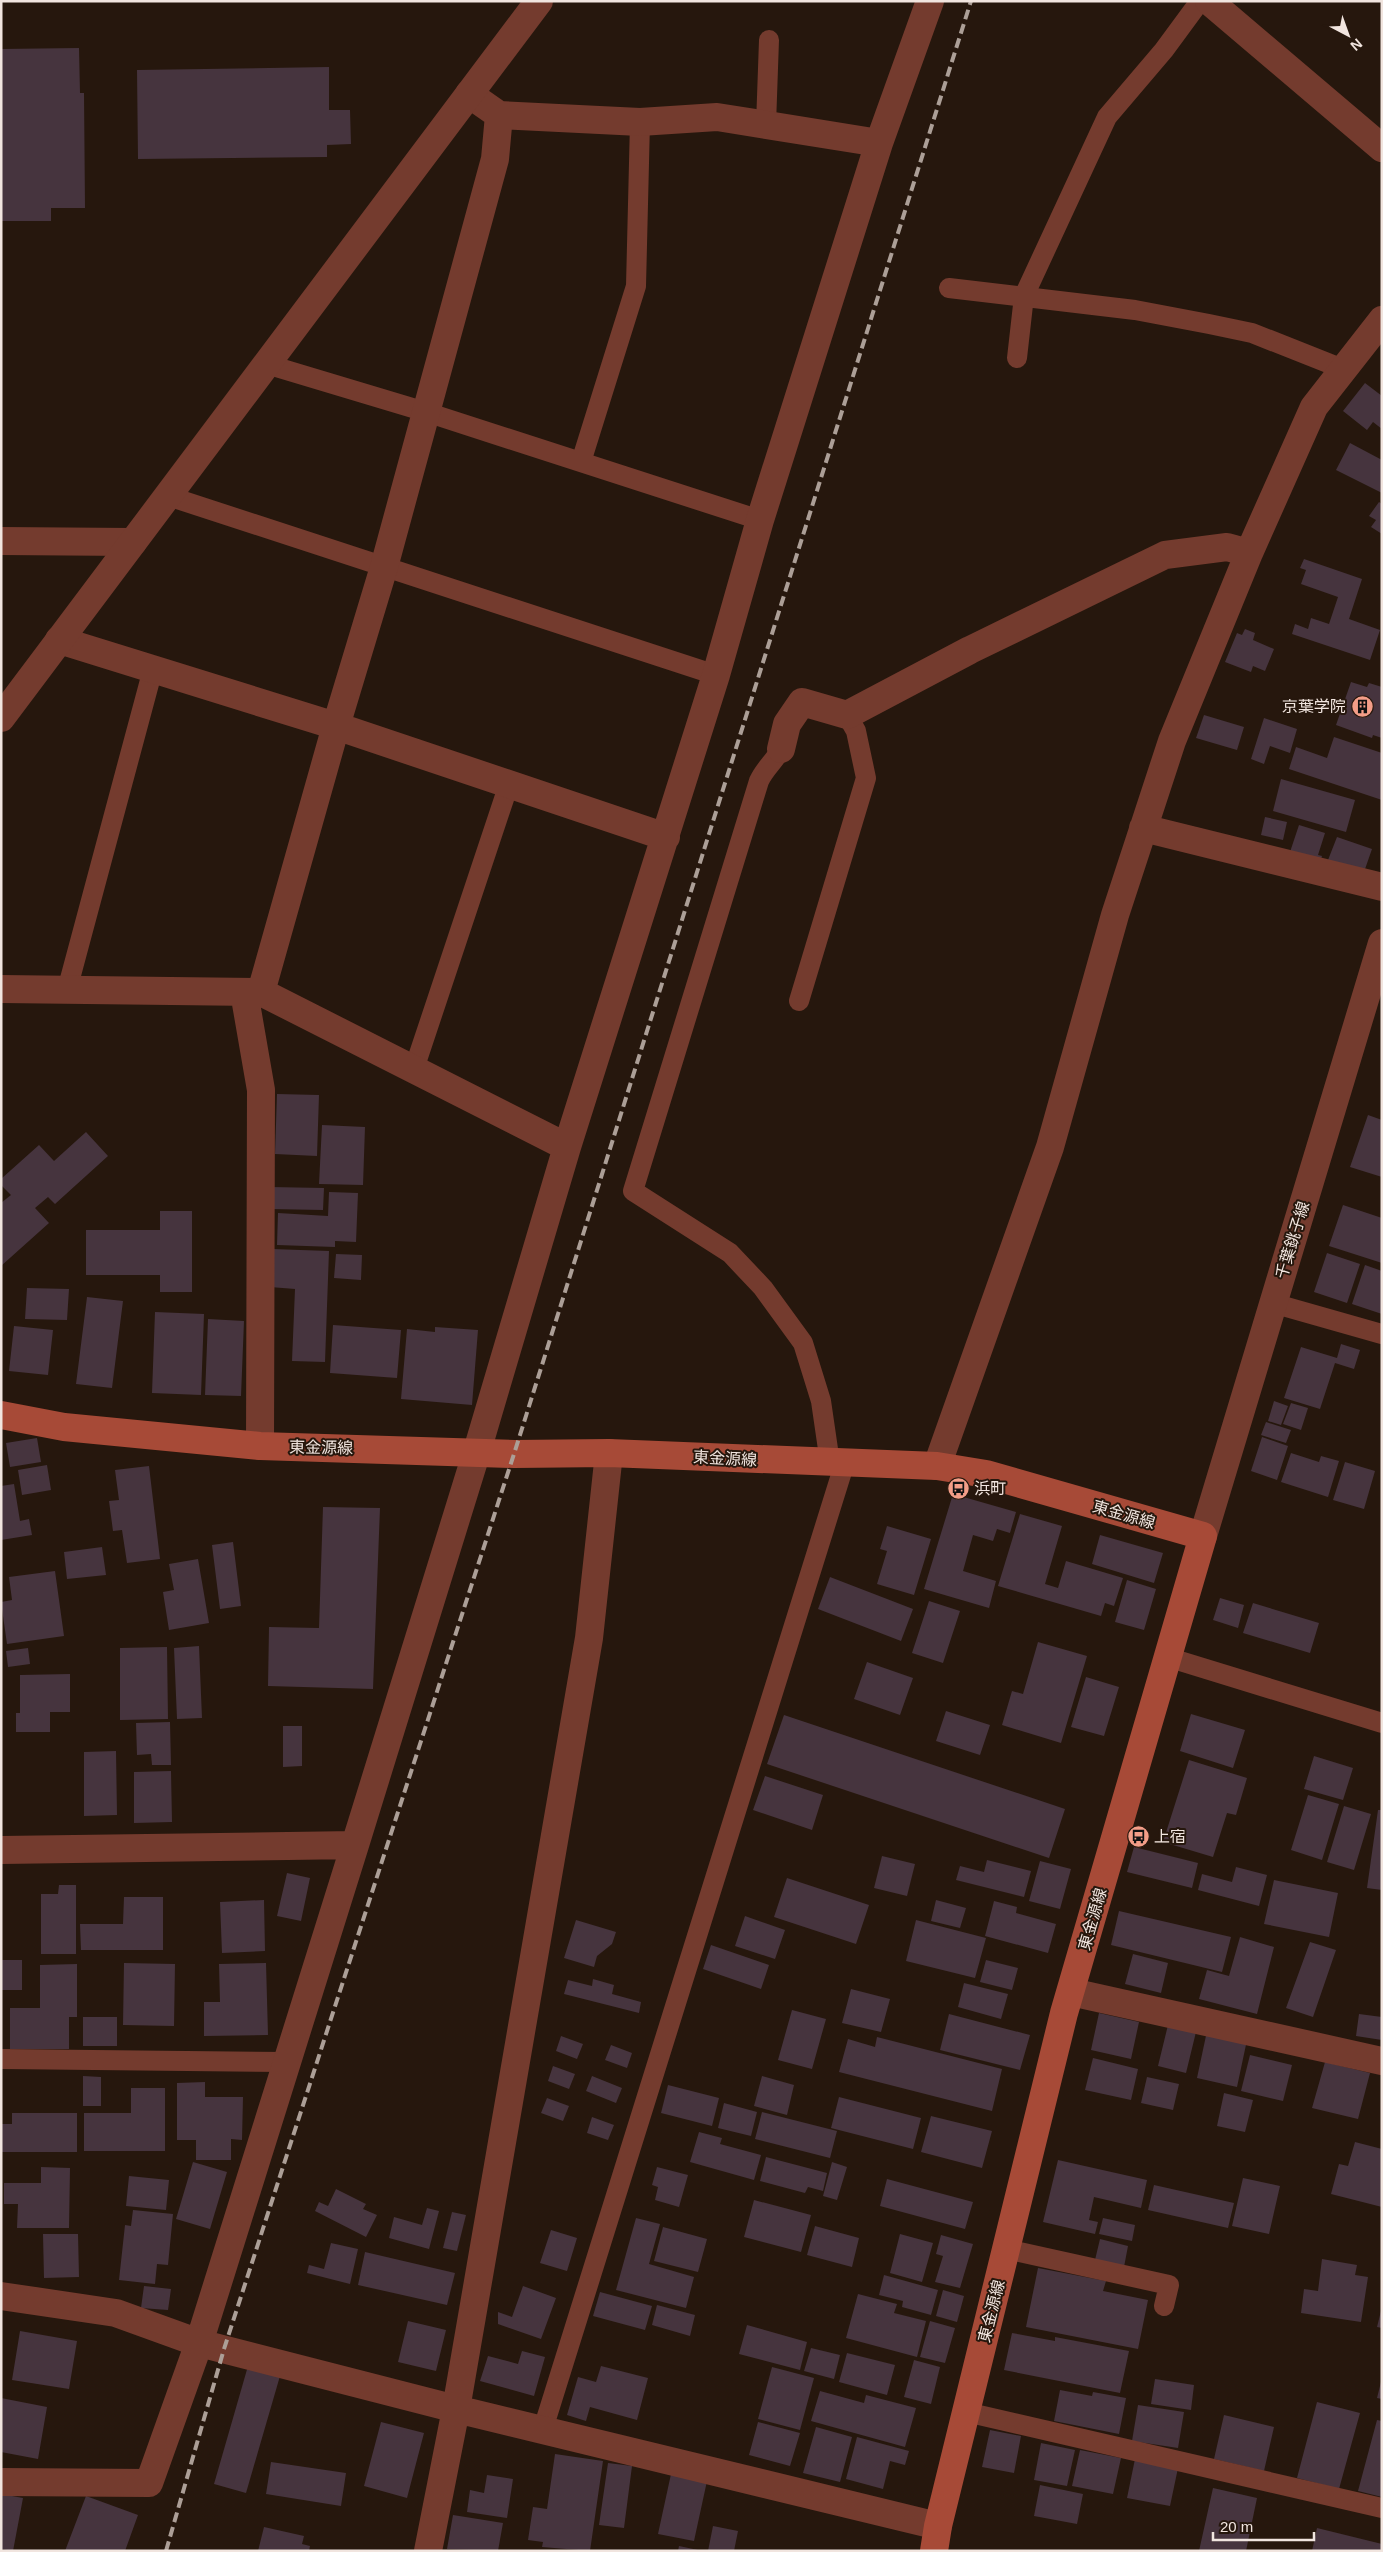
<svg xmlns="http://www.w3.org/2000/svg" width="1383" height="2552" font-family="Helvetica,'Noto Sans JP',sans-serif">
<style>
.building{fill:#46343e}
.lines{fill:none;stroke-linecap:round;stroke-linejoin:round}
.service{stroke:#743b2e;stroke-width:20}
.minor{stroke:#743b2e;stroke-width:28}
.tertiary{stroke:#743b2e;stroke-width:28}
.secondary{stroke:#a74a37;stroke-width:28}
.rail{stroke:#ac9f97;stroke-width:4;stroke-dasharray:10 5;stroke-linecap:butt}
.labels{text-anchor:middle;stroke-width:4;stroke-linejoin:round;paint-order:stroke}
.poi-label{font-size:16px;fill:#f1e5df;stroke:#26170d;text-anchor:start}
.street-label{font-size:16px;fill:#f1e5df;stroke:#26170d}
</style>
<rect width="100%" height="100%" fill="#26170d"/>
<path class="building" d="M79,48L80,93H84L85,208H51V221H1V49Z
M329,67V110H350L351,144L327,145V157L138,159L137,70Z
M1365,383L1382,396V429L1373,422L1367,430L1343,411Z
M1350,443L1382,460V493L1336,470Z
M1379,502L1382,504V534L1371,527L1376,520L1369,516Z
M1304,559L1362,579L1349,619L1380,630L1370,660L1292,634L1295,624L1308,629L1311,618L1329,624L1338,597L1301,584L1306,570L1300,568Z
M1245,629L1255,633L1253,640L1274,649L1265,671L1253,666L1251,672L1225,662L1237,633L1242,635Z
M1351,682L1367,687L1369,683L1382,687V738L1373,735L1372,738L1336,725Z
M1204,715L1244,727L1237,750L1196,738Z
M1264,718L1297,729L1290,753L1270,746L1264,764L1251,759Z
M1334,737L1382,753V800L1289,769L1296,747L1327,758Z
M1281,779L1355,800L1346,832L1273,811Z
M1265,817L1287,822L1283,840L1261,835Z
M1299,825L1325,833L1318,855L1322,856L1319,866L1290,852Z
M1337,837L1372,849L1364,872L1328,860Z
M277,1094L319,1095L317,1156L275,1154Z
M1368,1115L1382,1120V1177L1350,1167Z
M322,1125L365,1127L363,1185L319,1184Z
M86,1132L108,1156L55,1204L48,1197L35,1208L49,1223L1,1266V1203L11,1195L1,1185V1179L39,1145L54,1161Z
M270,1187L324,1188L323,1210L270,1209Z
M329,1192L358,1193L356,1242L335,1241V1247L277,1245L278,1213L328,1216Z
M1343,1205L1382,1218V1263L1329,1246Z
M160,1211H192V1292H160V1275H86V1230H160Z
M272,1249L329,1251L325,1362L292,1361L295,1289L270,1287Z
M1327,1253L1360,1264L1347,1303L1314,1292Z
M336,1254L362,1255L361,1280L334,1278Z
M1365,1265L1382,1271V1314L1352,1304Z
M27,1288L69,1289L67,1320L25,1319Z
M87,1297L123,1301L112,1388L76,1384Z
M155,1312L204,1314L201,1395L152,1393Z
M208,1319L244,1321L241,1396L205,1395Z
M333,1325L401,1330L397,1378L330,1373Z
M14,1326L53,1330L48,1375L9,1371Z
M435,1327L478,1330L472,1405L401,1399L407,1329L435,1332Z
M1341,1344L1360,1350L1354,1369L1335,1363L1320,1409L1284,1398L1301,1347L1337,1358Z
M1274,1401L1288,1406L1281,1425L1268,1421Z
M1291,1403L1308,1408L1301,1430L1283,1424Z
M1266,1422L1291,1430L1286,1443L1261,1435Z
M1262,1437L1288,1446L1277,1480L1251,1471Z
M37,1438L41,1462L10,1467L6,1443Z
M1291,1453L1319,1462L1321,1456L1339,1461L1328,1497L1281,1482Z
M1345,1462L1375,1471L1364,1509L1333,1500Z
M47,1465L51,1490L22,1495L18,1470Z
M149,1466L160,1559L127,1563L122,1530L113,1531L109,1501L119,1500L115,1470Z
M14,1484L20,1521L29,1519L32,1535L1,1540V1486Z
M953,1494L1016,1512L1010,1533L997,1529L993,1541L973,1535L963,1571L996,1581L989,1608L924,1589Z
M323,1507L380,1508L373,1689L268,1686L269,1627L319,1628Z
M1020,1514L1062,1526L1045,1584L1058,1588L1066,1561L1123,1578L1114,1606L1105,1603L1101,1616L998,1586Z
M887,1526L931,1539L914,1595L877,1584L887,1551L880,1549Z
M1100,1535L1163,1553L1154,1583L1092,1564Z
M233,1542L241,1606L220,1609L212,1545Z
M102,1547L106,1575L67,1579L64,1552Z
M198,1559L209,1623L169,1630L163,1592L174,1590L169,1564Z
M55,1571L64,1636L7,1644L1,1602L12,1600L9,1577Z
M830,1577L913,1609L901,1641L818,1609Z
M1127,1580L1156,1589L1144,1630L1115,1622Z
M1220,1598L1244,1605L1238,1628L1213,1620Z
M929,1601L960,1611L943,1663L912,1653Z
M1253,1603L1319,1623L1310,1653L1243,1633Z
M1038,1642L1087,1656L1061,1743L1002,1725L1012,1691L1023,1694Z
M199,1646L202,1718L177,1719L174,1648Z
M167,1647L168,1719L120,1720V1648Z
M28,1648L30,1664L8,1667L6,1651Z
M867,1662L913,1678L900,1715L854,1699Z
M70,1674V1712H50V1732H16V1713H20V1675Z
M1086,1677L1119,1687L1104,1736L1071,1727Z
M946,1711L990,1725L980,1755L936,1741Z
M1191,1714L1245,1730L1233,1768L1180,1751Z
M784,1715L1065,1809L1049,1858L767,1764Z
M170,1722L171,1765H152L151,1754L137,1755L136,1723Z
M283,1726H302V1766L283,1767Z
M116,1751L117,1815L84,1816V1752Z
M1314,1756L1353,1768L1343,1800L1304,1789Z
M1189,1760L1247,1778L1236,1815L1227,1813L1213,1857L1163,1842Z
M171,1771L172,1822L134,1823V1772Z
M765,1776L823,1795L812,1830L753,1810Z
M1308,1795L1339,1804L1322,1860L1291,1850Z
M1344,1806L1371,1814L1354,1870L1327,1862Z
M1378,1810H1382V1890L1367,1888Z
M1134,1847L1198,1863L1192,1888L1127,1872Z
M882,1856L915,1864L907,1896L874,1888Z
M987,1860L1031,1871L1024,1897L956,1880L960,1866L984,1872Z
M1040,1861L1071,1869L1060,1909L1029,1901Z
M1236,1867L1267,1875L1259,1906L1198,1890L1202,1874L1232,1882Z
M287,1873L310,1878L301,1921L277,1916Z
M787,1878L869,1905L856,1944L774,1917Z
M1274,1880L1338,1893L1329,1937L1264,1924Z
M59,1885H76V1954H41V1894H58Z
M124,1897H163V1950H81L80,1924H123Z
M264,1900L265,1951L222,1953L220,1902Z
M936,1900L966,1908L960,1928L931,1921Z
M994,1901L1017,1907L1016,1913L1056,1924L1048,1953L985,1936Z
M1119,1911L1231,1937L1222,1972L1111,1945Z
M745,1916L785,1930L775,1959L735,1946Z
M576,1920L616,1932L612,1944L597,1956L594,1967L564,1958Z
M916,1920L986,1938L975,1978L906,1961Z
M1240,1937L1274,1947L1257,2014L1199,1999L1207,1970L1229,1976Z
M1310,1942L1336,1950L1313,2017L1286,2008Z
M711,1945L769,1965L761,1989L703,1969Z
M1133,1954L1168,1963L1161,1993L1125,1984Z
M1,1960H22V1990H1Z
M986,1960L1018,1968L1012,1990L980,1982Z
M124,1963L175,1964L174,2026L123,2025Z
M266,1963L268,2035L204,2036V2002H220L219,1964Z
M77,1964V2017H69V2049H10V2008H40V1965Z
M593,1979L614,1985L612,1994L641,2002L639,2013L564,1994L568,1980L592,1986Z
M964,1983L1008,1994L1001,2019L958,2007Z
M851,1989L890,1999L881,2032L842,2023Z
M792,2010L826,2019L812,2069L778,2060Z
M1099,2013L1139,2022L1131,2059L1091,2050Z
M949,2014L1030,2035L1020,2070L940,2050Z
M1359,2014L1382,2017V2040L1356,2036Z
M83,2017H117V2046H83Z
M1168,2025L1196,2032L1186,2073L1158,2066Z
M1207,2031L1247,2040L1237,2087L1197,2078Z
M561,2036L583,2044L577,2059L556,2051Z
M877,2037L1002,2069L992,2111L839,2072L848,2039L875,2047Z
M611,2045L632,2053L627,2068L605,2060Z
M1250,2055L1292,2065L1283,2101L1241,2091Z
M1093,2058L1138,2069L1131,2100L1085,2090Z
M1325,2062L1370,2073L1358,2119L1312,2108Z
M553,2066L575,2074L569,2089L548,2081Z
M83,2076L101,2077V2106H83Z
M592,2076L622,2088L616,2103L586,2091Z
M762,2076L794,2085L787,2115L754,2106Z
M1147,2077L1179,2084L1173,2110L1141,2103Z
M205,2082V2097H243L242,2140L231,2139V2160H196V2140H177V2083Z
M668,2085L719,2098L712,2126L661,2113Z
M131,2088H165V2151H84V2113H131Z
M1224,2093L1253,2100L1245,2132L1217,2126Z
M839,2097L921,2118L913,2149L831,2128Z
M547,2098L569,2106L563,2121L541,2113Z
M724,2103L757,2112L751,2136L718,2128Z
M762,2112L837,2131L830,2158L755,2139Z
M12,2113H77V2152H1V2124H12Z
M931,2116L992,2131L982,2168L921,2152Z
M592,2117L614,2125L608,2140L587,2133Z
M699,2132L722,2138L720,2144L761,2155L754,2180L690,2162Z
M1355,2142L1382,2149V2207L1331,2194L1339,2164L1348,2166Z
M766,2157L827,2173L823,2191L808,2187L805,2193L760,2181Z
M1058,2160L1147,2180L1141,2208L1094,2197L1089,2220L1098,2222L1095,2234L1043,2222Z
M193,2162L227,2172L210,2229L176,2219Z
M832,2162L847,2167L837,2200L823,2196Z
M41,2167L70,2168L69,2228H17L18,2204H4V2183H41Z
M657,2167L688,2175L679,2207L655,2200L658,2187L652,2185Z
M129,2176L169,2180L166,2210L126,2206Z
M1243,2178L1280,2186L1269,2234L1232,2226Z
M887,2179L973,2202L965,2229L880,2206Z
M1154,2185L1234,2203L1228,2228L1148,2210Z
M336,2189L366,2204L363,2209L377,2215L366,2237L315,2211L319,2202L328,2206Z
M754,2200L811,2215L801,2252L744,2237Z
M427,2208L439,2211L429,2249L389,2238L394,2217L422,2225Z
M133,2210L173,2214L168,2265L157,2264L155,2284L119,2280L125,2225L131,2226Z
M452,2212L466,2215L457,2251L443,2248Z
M636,2218L660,2224L649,2264L694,2277L686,2308L616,2290Z
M1103,2218L1135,2225L1132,2241L1099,2234Z
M815,2226L859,2238L852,2267L807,2255Z
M663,2227L707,2239L698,2272L654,2261Z
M551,2230L577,2238L567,2271L540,2263Z
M43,2234H78L79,2277L44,2278Z
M900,2234L933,2243L922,2282L890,2273Z
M941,2235L973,2244L960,2288L935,2282L943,2256L936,2254Z
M1100,2239L1128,2246L1124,2267L1095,2260Z
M331,2243L358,2249L350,2284L307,2273L309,2265L324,2269Z
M365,2252L455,2273L447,2305L358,2285Z
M1322,2259L1357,2265L1355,2275L1368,2277L1361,2322L1301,2313L1304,2289L1318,2291Z
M1038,2268L1106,2281L1103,2291L1148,2300L1138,2349L1026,2327Z
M884,2275L938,2290L931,2315L902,2307L903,2301L879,2295Z
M144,2286L171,2289L168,2310L141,2308Z
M523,2286L556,2298L541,2339L498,2324V2312L512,2317Z
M943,2290L964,2296L957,2322L936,2316Z
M600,2292L652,2306L645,2330L593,2316Z
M858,2294L897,2304L894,2313L926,2321L917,2357L846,2338Z
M657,2305L695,2315L690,2336L652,2325Z
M1381,2311H1382V2328L1377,2327Z
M408,2321L446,2330L436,2371L398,2362Z
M930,2321L955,2328L945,2363L920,2357Z
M747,2325L807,2342L800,2370L739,2354Z
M20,2331L77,2341L69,2389L12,2380Z
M1012,2333L1055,2341V2337L1129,2351L1120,2393L1004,2370Z
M811,2348L840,2355L834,2379L804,2371Z
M522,2351L545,2357L534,2396L480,2381L488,2356L518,2364Z
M847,2353L895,2365L887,2395L839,2382Z
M914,2360L940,2367L931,2404L904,2397Z
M248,2366L280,2376L246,2493L214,2484Z
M601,2366L648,2378L637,2420L590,2407L586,2421L567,2415L578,2377L596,2382Z
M772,2367L814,2378L800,2430L758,2419Z
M1155,2379L1194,2385L1191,2410L1151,2404Z
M1381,2382H1382V2399L1377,2398Z
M1060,2390L1092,2396L1093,2392L1126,2398L1119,2434L1054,2421Z
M820,2391L864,2403L866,2395L916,2408L905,2447L811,2421Z
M1,2398L47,2407L38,2459L1,2452Z
M1317,2402L1360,2413L1339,2489L1297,2478Z
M1138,2405L1184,2412L1178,2448L1132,2441Z
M1224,2415L1274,2427L1264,2471L1214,2459Z
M1377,2420L1382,2421V2497L1358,2491Z
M381,2422L424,2433L407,2498L364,2486Z
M758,2422L800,2433L790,2466L749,2455Z
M816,2427L852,2437L840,2482L803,2473Z
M990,2430L1021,2436L1014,2473L982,2467Z
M857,2437L909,2451L905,2465L890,2461L883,2489L846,2479Z
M1041,2443L1075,2450L1067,2486L1034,2480Z
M1080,2450L1121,2458L1113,2494L1072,2486Z
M555,2454L603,2461L590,2551L542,2547L543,2542L528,2540L533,2507L547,2509Z
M1135,2459L1178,2468L1170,2506L1127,2498Z
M271,2462L346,2473L341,2506L266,2494Z
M608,2463L632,2466L624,2528L599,2525Z
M671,2474L707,2481L694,2541L658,2534Z
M487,2475L513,2479L507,2518L467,2512L470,2490L484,2493Z
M1040,2485L1083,2494L1077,2524L1034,2516Z
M1213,2488L1257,2498L1246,2551H1199Z
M1,2494L23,2498L13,2551L1,2549Z
M86,2496L138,2515L125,2551H65Z
M453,2515L503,2523L498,2551L447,2549Z
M713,2526L738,2531L734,2551H708Z
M264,2527L304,2536L302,2544L310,2546L309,2551H258Z
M1317,2528L1382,2544V2551H1312Z
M679,2546L698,2550V2551H678Z"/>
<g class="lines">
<path class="service" d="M766,125L769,40
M949,288L1135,310L1209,324L1252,333L1343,369
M1017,358L1024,296L1107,117L1164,50L1200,1
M266,364L426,412L760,520
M581,462L636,286L640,122
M168,496L716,675
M781,749C774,762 765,768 759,781L633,1191L730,1253L763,1288L803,1343L821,1401L830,1463
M67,990L153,669
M799,1001L866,778L856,731L847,715
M414,1069L509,784
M1272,1303L1382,1334
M1167,1657L1382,1723
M1,2059L287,2062
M1006,2249L1169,2285L1164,2306
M966,2412L1382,2508
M543,2429L845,1462"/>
<path class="minor" d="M469,94L499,115L640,122L717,117L879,143
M1,541L133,542
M59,640L336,726L666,837
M781,749L787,724L802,702L847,715L970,650L1165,555L1227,547L1249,553
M1143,828L1382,887
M1,989L261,992L567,1147
M244,992L261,1090L260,1446
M261,992L336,726L384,567L495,159L499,115
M937,1466L1050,1147L1115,915L1172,741L1249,553L1314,407L1382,320
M1,1850L355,1845
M1071,1992L1382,2061
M1,2296L116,2313L199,2343L456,2409L938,2526
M1,2482L149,2483L199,2343L355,1845L477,1451L567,1147L716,675L760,520L879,143L930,1
M428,2551L456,2409L589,1638L609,1453"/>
<path class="tertiary" d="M1209,1L1382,148
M1,718L539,1
M1203,1536L1382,943"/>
<path class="secondary" d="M1,1415L64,1427L260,1446L514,1454L609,1453L937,1466L986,1474L1203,1536L1064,2013L938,2526L934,2551"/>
<path class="rail" d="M166,2551L224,2349L514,1454L971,1"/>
</g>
<defs>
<symbol id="building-disc" viewBox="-11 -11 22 22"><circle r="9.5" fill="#f49e88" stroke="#26170d"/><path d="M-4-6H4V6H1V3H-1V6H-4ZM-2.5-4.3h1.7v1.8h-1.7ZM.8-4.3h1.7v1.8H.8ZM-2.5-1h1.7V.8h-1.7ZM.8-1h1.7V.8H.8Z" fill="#111"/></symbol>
<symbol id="bus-disc" viewBox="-11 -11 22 22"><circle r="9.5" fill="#f49e88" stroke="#26170d"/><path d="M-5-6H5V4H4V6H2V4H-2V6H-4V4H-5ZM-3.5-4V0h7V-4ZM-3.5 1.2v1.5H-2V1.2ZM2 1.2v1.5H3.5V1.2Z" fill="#111"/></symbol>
</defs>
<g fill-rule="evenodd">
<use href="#building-disc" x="1350" y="694" width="25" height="25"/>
<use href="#bus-disc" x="946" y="1476" width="25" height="25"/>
<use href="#bus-disc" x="1126" y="1824" width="25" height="25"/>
</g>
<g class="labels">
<g class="poi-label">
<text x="1346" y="712" text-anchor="end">京葉学院</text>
<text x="974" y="1494">浜町</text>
<text x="1154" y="1842">上宿</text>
</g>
<g class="street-label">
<text transform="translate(1292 1240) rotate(-73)" y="6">千葉銚子線</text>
<text transform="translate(321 1447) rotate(1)" y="6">東金源線</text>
<text transform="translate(725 1458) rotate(3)" y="6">東金源線</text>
<text transform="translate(1124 1514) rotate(16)" y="6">東金源線</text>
<text transform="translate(1092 1919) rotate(-74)" y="6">東金源線</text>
<text transform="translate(991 2311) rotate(-76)" y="6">東金源線</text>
</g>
</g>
<rect width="1383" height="2552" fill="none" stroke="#f1e5df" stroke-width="5"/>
<g transform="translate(1348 35) rotate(139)" stroke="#26170d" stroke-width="4" paint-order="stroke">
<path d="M0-4L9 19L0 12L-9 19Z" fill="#f1e5df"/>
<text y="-8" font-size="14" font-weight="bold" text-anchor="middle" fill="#f1e5df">N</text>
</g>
<path d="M1213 2532v8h101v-8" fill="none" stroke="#f1e5df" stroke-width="2.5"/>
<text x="1220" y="2532" font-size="15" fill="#f1e5df" stroke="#26170d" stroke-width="4" paint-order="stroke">20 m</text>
</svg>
